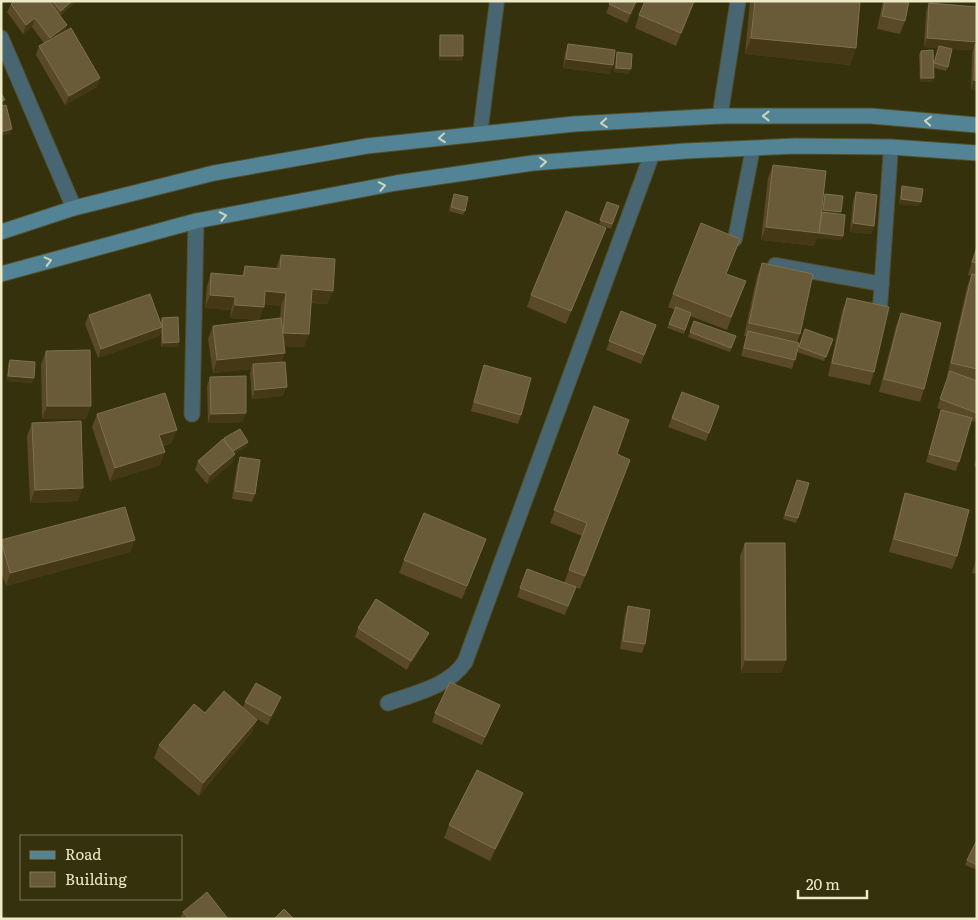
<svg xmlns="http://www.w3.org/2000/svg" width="978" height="920" font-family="Literata,serif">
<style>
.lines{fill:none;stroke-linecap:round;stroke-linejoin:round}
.lane-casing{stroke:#524f2b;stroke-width:16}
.street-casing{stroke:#524f2b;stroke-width:17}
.secondary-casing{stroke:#524f2b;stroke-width:17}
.lane{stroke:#486672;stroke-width:14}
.street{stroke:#486672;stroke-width:15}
.secondary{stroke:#538496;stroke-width:15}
.wall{fill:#594927}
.shaded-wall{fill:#443815}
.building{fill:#695a38;stroke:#7e714f}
.oneway{stroke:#ced6be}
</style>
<rect width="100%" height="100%" fill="#35310d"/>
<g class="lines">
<defs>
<path id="lane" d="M480,134L497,1
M735,239L753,148
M775,265L882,284
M880,307L891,147"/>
<path id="street" d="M1,38L74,208
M720,116L738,1
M192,414L196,221
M388,703C415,693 448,687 465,662L652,154"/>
<path id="secondary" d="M1,232L74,208L214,173L367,146L574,124L720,116H871L977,125
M1,274L196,221L396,183L533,163L685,151L796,146L891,147L977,153"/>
</defs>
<use href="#lane" class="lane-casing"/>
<use href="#street" class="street-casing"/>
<use href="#secondary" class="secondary-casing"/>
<use href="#lane" class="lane"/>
<use href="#street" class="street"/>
<use href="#secondary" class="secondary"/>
</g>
<path class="wall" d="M14,1H76L60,16L67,25L65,31L97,87L65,105L36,55L39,46L44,43L32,27L23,34L7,12L11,4Z
M611,1H638L627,23L606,13Z
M695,1L676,46L635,28L639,15Z
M750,1H860L856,48L850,65L745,54Z
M883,1H909L905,21L900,34L877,29Z
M929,3L977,7V90L971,89L972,53L973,50L950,49L948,67L946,71L934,68L932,82H920L919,55L921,51L934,63L938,48L924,47L926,12Z
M440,35L462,61H439V40Z
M568,44L613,65L610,74L563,68L565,53Z
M617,52L629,74L614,72L616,56Z
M773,165L822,212L824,199L825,194L841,214L843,236L841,240L817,238L814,246L761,240L768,178Z
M902,186L919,206L899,204L901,190Z
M856,192L874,226L871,234L850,232L853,201Z
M454,194L465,211L463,215L449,211Z
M607,202L619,206L611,229L599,224Z
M601,241L566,324L527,307L531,295Z
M977,244V415L974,422L971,420L956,471L926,462L941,410L945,411L937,408L949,376H947L967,287L971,276L968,275Z
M281,255L328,304L311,303L304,347L284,346L282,362L283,396L252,399L250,373L251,369L213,373L208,339L213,326L280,318L281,306L264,304L259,320L230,318L231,310L205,308L207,286L211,273L242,275L245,266L276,268Z
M762,263L800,334L797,343V351L805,329L833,339L824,361L797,352L792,369L741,356L746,336H744L757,276Z
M727,274L746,281L727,330L690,316L684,334L667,328L675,310L668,307L673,294Z
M847,298L874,372L870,385L828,376L842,311Z
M621,311L656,325L641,364L606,350Z
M901,313L924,389L920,402L879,392L896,326Z
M89,315L161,322L162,318L179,342L178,347H161V331L159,336L98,358L85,324Z
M694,321L736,336L730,352L688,337Z
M46,351L86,419H42L41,364Z
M10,360L32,383L7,381L8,364Z
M484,365L521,415L518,424L471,411L481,374Z
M210,377L243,422L208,423L207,386Z
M682,392L719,406L706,441L668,427Z
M594,406L626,472L580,589L564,583L582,536L550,523Z
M97,414L172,443L163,446L160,465L110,481L92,427Z
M32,423L78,501L30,503L27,436Z
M224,438L248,442L246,447L235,453V454L232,463L207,484L195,470L198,461L223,440Z
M240,457L255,494L252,502L232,499L237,466Z
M977,457V467L974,466Z
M797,480L809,483L796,523L783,519Z
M905,493L957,556L952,569L889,552L901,506Z
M486,539L462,599L399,573L404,560Z
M1,540H135L130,552L6,586L1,571Z
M745,543L786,660L781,673H741L740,556Z
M977,556V574L972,573Z
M527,569L576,587L565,615L517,597Z
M628,606L645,644L642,653L620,649L625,615Z
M358,628L425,641L407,670L355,637Z
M245,702L278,706L268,725L255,718L252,732L199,796L154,758L159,745L205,713L243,708Z
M435,713L496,714L482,745L432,722Z
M523,793L518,806L490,861L444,838L449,825Z
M977,840V870L965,865Z
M183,912L228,919H180Z"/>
<path class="shaded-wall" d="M72,1H76L59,16L61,11Z
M636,1H638L627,23L630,14Z
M694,1H695L676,46L681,33Z
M35,18L32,27L23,34L26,25Z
M67,25L64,34L47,46L50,38Z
M751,38L856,48L850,65L745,54Z
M927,38L977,42V51L975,44L973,50L924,47Z
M440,56H463L462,61H439Z
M566,59L613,65L610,74L563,68Z
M616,68L631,69L629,74L614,72Z
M100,78L97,87L65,105L69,96Z
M921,78H934L932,82H920Z
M974,80L977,81V90L971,89Z
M5,100L3,104L1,105V101Z
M12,129L10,134L1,136V132Z
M901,199L921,202L919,206L899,204Z
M823,210L841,212L840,216L822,214Z
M853,223L874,226L871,234L850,232Z
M766,227L819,233L843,236L841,240L817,238L814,246L761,240Z
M606,228L601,241L566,324L571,311Z
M312,289L333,291L328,304L308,302Z
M265,291L286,293L281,306L260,304Z
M210,295L235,297L231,310L205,308Z
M235,305L264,307L259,320L230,318Z
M162,327L159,336L98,358L101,349Z
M283,333L309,334L304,347L278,346Z
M179,342L178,347H161L163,343Z
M285,353L280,366L253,364L251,369L213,373L217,360Z
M8,376L34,378L32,383L7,381Z
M287,387L283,396L252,399L255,390Z
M47,406H91L86,419H42Z
M246,413L243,422L208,423L211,414Z
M177,430L172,443L155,448L159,435Z
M248,442L246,447L230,456L232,452Z
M165,452L160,465L110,481L115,468Z
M235,454L232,463L207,484L210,475Z
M83,488L78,501L30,503L35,490Z
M135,540L130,552L6,586L10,573Z
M429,633L425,641L407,670L411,661Z
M745,660H786L781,673H741Z
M281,697L278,706L268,725L271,716Z
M257,720L252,732L199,796L203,783Z
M523,793L518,806L490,861L495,849Z"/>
<path class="building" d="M14,1H49L67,25L50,38L35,18L26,25L11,4Z
M52,1H72L61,11Z
M611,1H636L630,14L609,4Z
M645,1H694L681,33L639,15Z
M755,1H860L856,48L751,38Z
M885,1H909L905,21L882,16Z
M929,3L977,7V42L927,38Z
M71,28L100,78L69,96L39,46Z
M440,35H463V56H440Z
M568,44L615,50L613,65L566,59Z
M975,44H977V81L974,80Z
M939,46L952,49L948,67L934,63Z
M933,50L934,78H921V51Z
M617,52L632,54L631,69L616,68Z
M1,93L5,100L1,101Z
M6,105L12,129L1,132V106Z
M773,165L826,171L819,233L766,227Z
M902,186L923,189L921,202L901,199Z
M856,192L877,195L874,226L853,223Z
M454,194L468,197L465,211L451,207Z
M825,194L843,196L841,212L823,210Z
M607,202L619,206L612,224L600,220Z
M566,211L606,228L571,311L531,295Z
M822,212L845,215L843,236L819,233Z
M701,223L740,239L726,274L746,281L731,317L673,294Z
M977,247V263L972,262Z
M281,255L335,259L333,291L312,289L309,334L283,333L286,293L265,291L264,307L235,305V297L210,295L211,273L244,276L245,266L280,269Z
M762,263L813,274L800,334L749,323Z
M972,274L977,275V369L951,363Z
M150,294L162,327L101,349L89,315Z
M847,298L889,307L874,372L832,363Z
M676,307L691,313L685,330L669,324Z
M621,311L656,325L644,355L609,341Z
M901,313L941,323L924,389L884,379Z
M178,317L179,342L163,343L162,318Z
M281,318L285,353L217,360L213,326Z
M694,321L736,336L731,348L690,332Z
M805,329L833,339L826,357L799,347Z
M748,331L799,343L795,360L744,348Z
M90,350L91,406H47L46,351Z
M10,360L35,362L34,378L8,376Z
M285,362L287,387L255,390L253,364Z
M484,365L531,378L521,415L474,402Z
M950,371L977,381V413L940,399Z
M246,376V413L211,414L210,377Z
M682,392L719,406L709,433L672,418Z
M165,393L177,430L159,435L165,452L115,468L97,414Z
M594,406L629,420L617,454L630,460L585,576L569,570L587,523L554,510Z
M941,410L972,418L959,462L929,454Z
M81,421L83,488L35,490L32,423Z
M240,429L248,442L233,451L228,446L224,438Z
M223,439L235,454L210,475L198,461Z
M240,457L260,460L255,494L235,491Z
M797,480L809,483L798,518L785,515Z
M905,493L969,510L957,556L894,539Z
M125,507L135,540L10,573L1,540Z
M424,513L486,539L467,586L404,560Z
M745,543H785L786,660H745Z
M527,569L576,587L568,606L520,588Z
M376,599L429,633L411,661L358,628Z
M628,606L650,610L645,644L623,641Z
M450,682L500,705L485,737L435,713Z
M256,683L281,697L271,716L245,702Z
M224,691L257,720L203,783L159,745L194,704L205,713Z
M477,770L523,793L495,849L449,825Z
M977,840V865L967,860Z
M207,892L228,919H189L183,912Z
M284,909L294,919H274Z"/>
<defs><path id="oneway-chevron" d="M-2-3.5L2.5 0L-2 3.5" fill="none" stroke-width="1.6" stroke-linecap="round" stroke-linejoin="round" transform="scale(1.25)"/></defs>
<g class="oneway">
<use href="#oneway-chevron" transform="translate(766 116) rotate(-180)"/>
<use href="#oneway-chevron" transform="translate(928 121) rotate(-175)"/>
<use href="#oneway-chevron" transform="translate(604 123) rotate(176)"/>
<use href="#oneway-chevron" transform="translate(442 138) rotate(174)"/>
<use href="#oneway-chevron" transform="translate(543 162) rotate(-4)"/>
<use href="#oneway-chevron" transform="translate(382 186) rotate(-11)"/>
<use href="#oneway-chevron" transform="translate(223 216) rotate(-11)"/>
<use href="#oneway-chevron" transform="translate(48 261) rotate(-15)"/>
</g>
<rect width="978" height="920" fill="none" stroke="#edeac8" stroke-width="5"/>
<rect x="20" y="835" width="162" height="65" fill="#35310d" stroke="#7f7b58"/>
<rect x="30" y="851" width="25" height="8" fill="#538496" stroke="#7f7b58"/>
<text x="65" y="860" font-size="15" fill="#edeac8">Road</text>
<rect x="30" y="872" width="25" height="15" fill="#695a38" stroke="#7f7b58"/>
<text x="65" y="885" font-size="15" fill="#edeac8">Building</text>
<path d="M798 890v8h69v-8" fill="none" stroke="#edeac8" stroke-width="2.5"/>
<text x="806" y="890" font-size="15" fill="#edeac8" stroke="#35310d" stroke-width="4" paint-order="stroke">20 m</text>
</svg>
